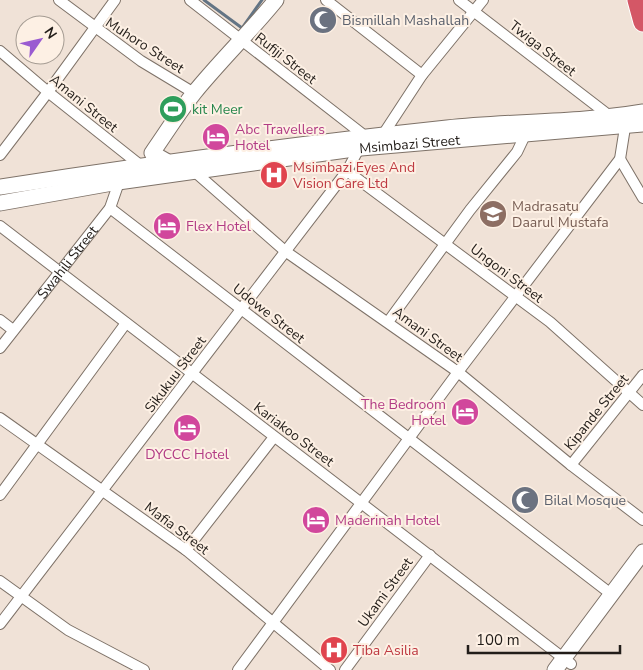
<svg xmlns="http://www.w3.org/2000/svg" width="643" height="670" font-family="'Nunito Sans',sans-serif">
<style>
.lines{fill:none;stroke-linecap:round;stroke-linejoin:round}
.stream{stroke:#637484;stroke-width:3}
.street-casing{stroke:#7e7268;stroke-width:12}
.secondary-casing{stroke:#7e7268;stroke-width:17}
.highway-casing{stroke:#fff;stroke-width:21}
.street{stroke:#fff;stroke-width:10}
.secondary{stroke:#fff;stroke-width:15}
.highway{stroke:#d45766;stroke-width:19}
.labels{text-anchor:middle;stroke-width:4;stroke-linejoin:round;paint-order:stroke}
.worship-label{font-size:14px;fill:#5b616d;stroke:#fdf0e4;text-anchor:start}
.street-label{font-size:14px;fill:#221d19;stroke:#fdf0e4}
.leisure-label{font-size:14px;fill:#27864d;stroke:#fdf0e4;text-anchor:start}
.hotel-label{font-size:14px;fill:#b23c85;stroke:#fdf0e4;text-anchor:start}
.health-label{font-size:14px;fill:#be3a42;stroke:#fdf0e4;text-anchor:start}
.education-label{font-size:14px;fill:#785e54;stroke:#fdf0e4;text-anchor:start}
</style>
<rect width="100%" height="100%" fill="#f0e2d7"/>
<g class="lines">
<path class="stream" d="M204,0L242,28L262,0"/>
<defs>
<g id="street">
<path d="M59,0L141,61L194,93"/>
<path d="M326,0L422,75"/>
<path d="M459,0L611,117"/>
<path d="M0,51L48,92L140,165L141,168"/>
<path d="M384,139L386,130L422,75L483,0"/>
<path d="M0,155L48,92L115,0"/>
<path d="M620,159L643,198"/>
<path d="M347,171L550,322L643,405"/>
<path d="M195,172L285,251L458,372L571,465L643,520"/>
<path d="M110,208L611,594"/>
<path d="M0,226L571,664"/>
<path d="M0,320L13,330"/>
<path d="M388,322L470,210L517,152L527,131"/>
<path id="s1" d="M0,348L110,208L118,185L117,178"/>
<path d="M0,418L186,550L330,670"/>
<path d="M571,465L643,375"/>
<path d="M0,495L126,323"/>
<path d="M186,550L274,437"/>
<path d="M0,581L68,630L144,670"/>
<path d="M0,624L347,171L364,139L361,133L190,0"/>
<path d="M238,670L458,372L620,159L626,121"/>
<path d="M345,670L430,555"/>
</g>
<g id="secondary">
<path d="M166,161L152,153C166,133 179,112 194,93C220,61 250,32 276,0"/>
<path d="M0,187C149,164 297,144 447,128C512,121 578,123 643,112"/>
<path id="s2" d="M0,203L118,182L361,148L643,124"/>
<path d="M555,670L643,552"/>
</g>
<path id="highway" d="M637,0L643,22"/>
</defs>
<use href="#street" class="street-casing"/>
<use href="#secondary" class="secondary-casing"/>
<use href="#highway" class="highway-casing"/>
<use href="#street" class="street"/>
<use href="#secondary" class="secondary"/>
<use href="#highway" class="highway"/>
</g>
<defs>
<symbol id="mosque-disc" viewBox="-11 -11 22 22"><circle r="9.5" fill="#6b7280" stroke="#fdf0e4"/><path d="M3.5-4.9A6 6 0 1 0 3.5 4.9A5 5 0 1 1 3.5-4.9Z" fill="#fff"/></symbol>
<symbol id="stadium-disc" viewBox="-11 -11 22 22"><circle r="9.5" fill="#2e9e5b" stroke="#fdf0e4"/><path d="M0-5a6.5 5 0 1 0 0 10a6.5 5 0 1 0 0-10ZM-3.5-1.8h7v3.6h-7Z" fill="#fff"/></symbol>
<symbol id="hotel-disc" viewBox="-11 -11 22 22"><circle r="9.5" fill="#d1479c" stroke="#fdf0e4"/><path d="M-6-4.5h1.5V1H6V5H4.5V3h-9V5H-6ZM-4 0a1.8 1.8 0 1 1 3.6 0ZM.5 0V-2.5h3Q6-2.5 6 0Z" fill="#fff"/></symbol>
<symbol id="hospital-disc" viewBox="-11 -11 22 22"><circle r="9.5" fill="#e0444e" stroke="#fdf0e4"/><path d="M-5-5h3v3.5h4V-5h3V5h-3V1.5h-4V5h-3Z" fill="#fff"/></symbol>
<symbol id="school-disc" viewBox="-11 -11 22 22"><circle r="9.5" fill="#8d6e63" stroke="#fdf0e4"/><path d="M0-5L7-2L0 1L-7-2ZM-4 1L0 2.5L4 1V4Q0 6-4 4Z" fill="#fff"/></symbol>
</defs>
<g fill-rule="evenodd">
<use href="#mosque-disc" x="307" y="4" width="32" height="32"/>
<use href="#stadium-disc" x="157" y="93" width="32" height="32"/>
<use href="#hotel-disc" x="200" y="121" width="32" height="32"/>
<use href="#hospital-disc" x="258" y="159" width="32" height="32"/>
<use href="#school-disc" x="477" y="198" width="32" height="32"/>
<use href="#hotel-disc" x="151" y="210" width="32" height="32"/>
<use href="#hotel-disc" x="449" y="396" width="32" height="32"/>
<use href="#hotel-disc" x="171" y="412" width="32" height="32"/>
<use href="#mosque-disc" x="509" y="484" width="32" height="32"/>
<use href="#hotel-disc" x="300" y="504" width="32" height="32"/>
<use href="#hospital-disc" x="318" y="634" width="32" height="32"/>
</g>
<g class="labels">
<g class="worship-label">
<text x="342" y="25">Bismillah Mashallah</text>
<text x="544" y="505">Bilal Mosque</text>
</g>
<g class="street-label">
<text transform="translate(145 45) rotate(33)" y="5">Muhoro Street</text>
<text transform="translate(543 48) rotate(38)" y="5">Twiga Street</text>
<text transform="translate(286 58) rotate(38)" y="5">Rufiji Street</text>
<text transform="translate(84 103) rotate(39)" y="5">Amani Street</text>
<text dy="5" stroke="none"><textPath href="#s2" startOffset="414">Msimbazi Street</textPath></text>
<text dy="5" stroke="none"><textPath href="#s1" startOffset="109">Swahili Street</textPath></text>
<text transform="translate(507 273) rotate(37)" y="5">Ungoni Street</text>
<text transform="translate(269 313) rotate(38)" y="5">Udowe Street</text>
<text transform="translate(428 334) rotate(36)" y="5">Amani Street</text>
<text transform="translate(175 374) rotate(-53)" y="5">Sikukuu Street</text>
<text transform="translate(596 412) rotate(-51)" y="5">Kipande Street</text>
<text transform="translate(294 434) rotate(37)" y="5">Kariakoo Street</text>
<text transform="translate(177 528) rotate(37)" y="5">Mafia Street</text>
<text transform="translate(385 592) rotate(-54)" y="5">Ukami Street</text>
</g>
<g class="leisure-label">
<text x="192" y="114">kit Meer</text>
</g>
<g class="hotel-label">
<text x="235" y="134">Abc Travellers<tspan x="235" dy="16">Hotel</tspan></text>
<text x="186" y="231">Flex Hotel</text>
<text x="446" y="409" text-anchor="end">The Bedroom<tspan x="446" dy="16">Hotel</tspan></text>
<text x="187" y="459" text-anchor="middle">DYCCC Hotel</text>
<text x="335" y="525">Maderinah Hotel</text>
</g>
<g class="health-label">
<text x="293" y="172">Msimbazi Eyes And<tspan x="293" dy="16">Vision Care Ltd</tspan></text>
<text x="353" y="655">Tiba Asilia</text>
</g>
<g class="education-label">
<text x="512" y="211">Madrasatu<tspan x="512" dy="16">Daarul Mustafa</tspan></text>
</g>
</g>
<g transform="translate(40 40) rotate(56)"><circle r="24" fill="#fdf0e4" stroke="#a59c93"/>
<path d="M0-4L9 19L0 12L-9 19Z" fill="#9a5bd1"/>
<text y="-8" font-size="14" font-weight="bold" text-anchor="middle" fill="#221d19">N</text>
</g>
<path d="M468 645v8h152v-8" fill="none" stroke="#221d19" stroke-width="2.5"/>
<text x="476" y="645" font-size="15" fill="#221d19" stroke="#fdf0e4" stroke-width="4" paint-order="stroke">100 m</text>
</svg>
